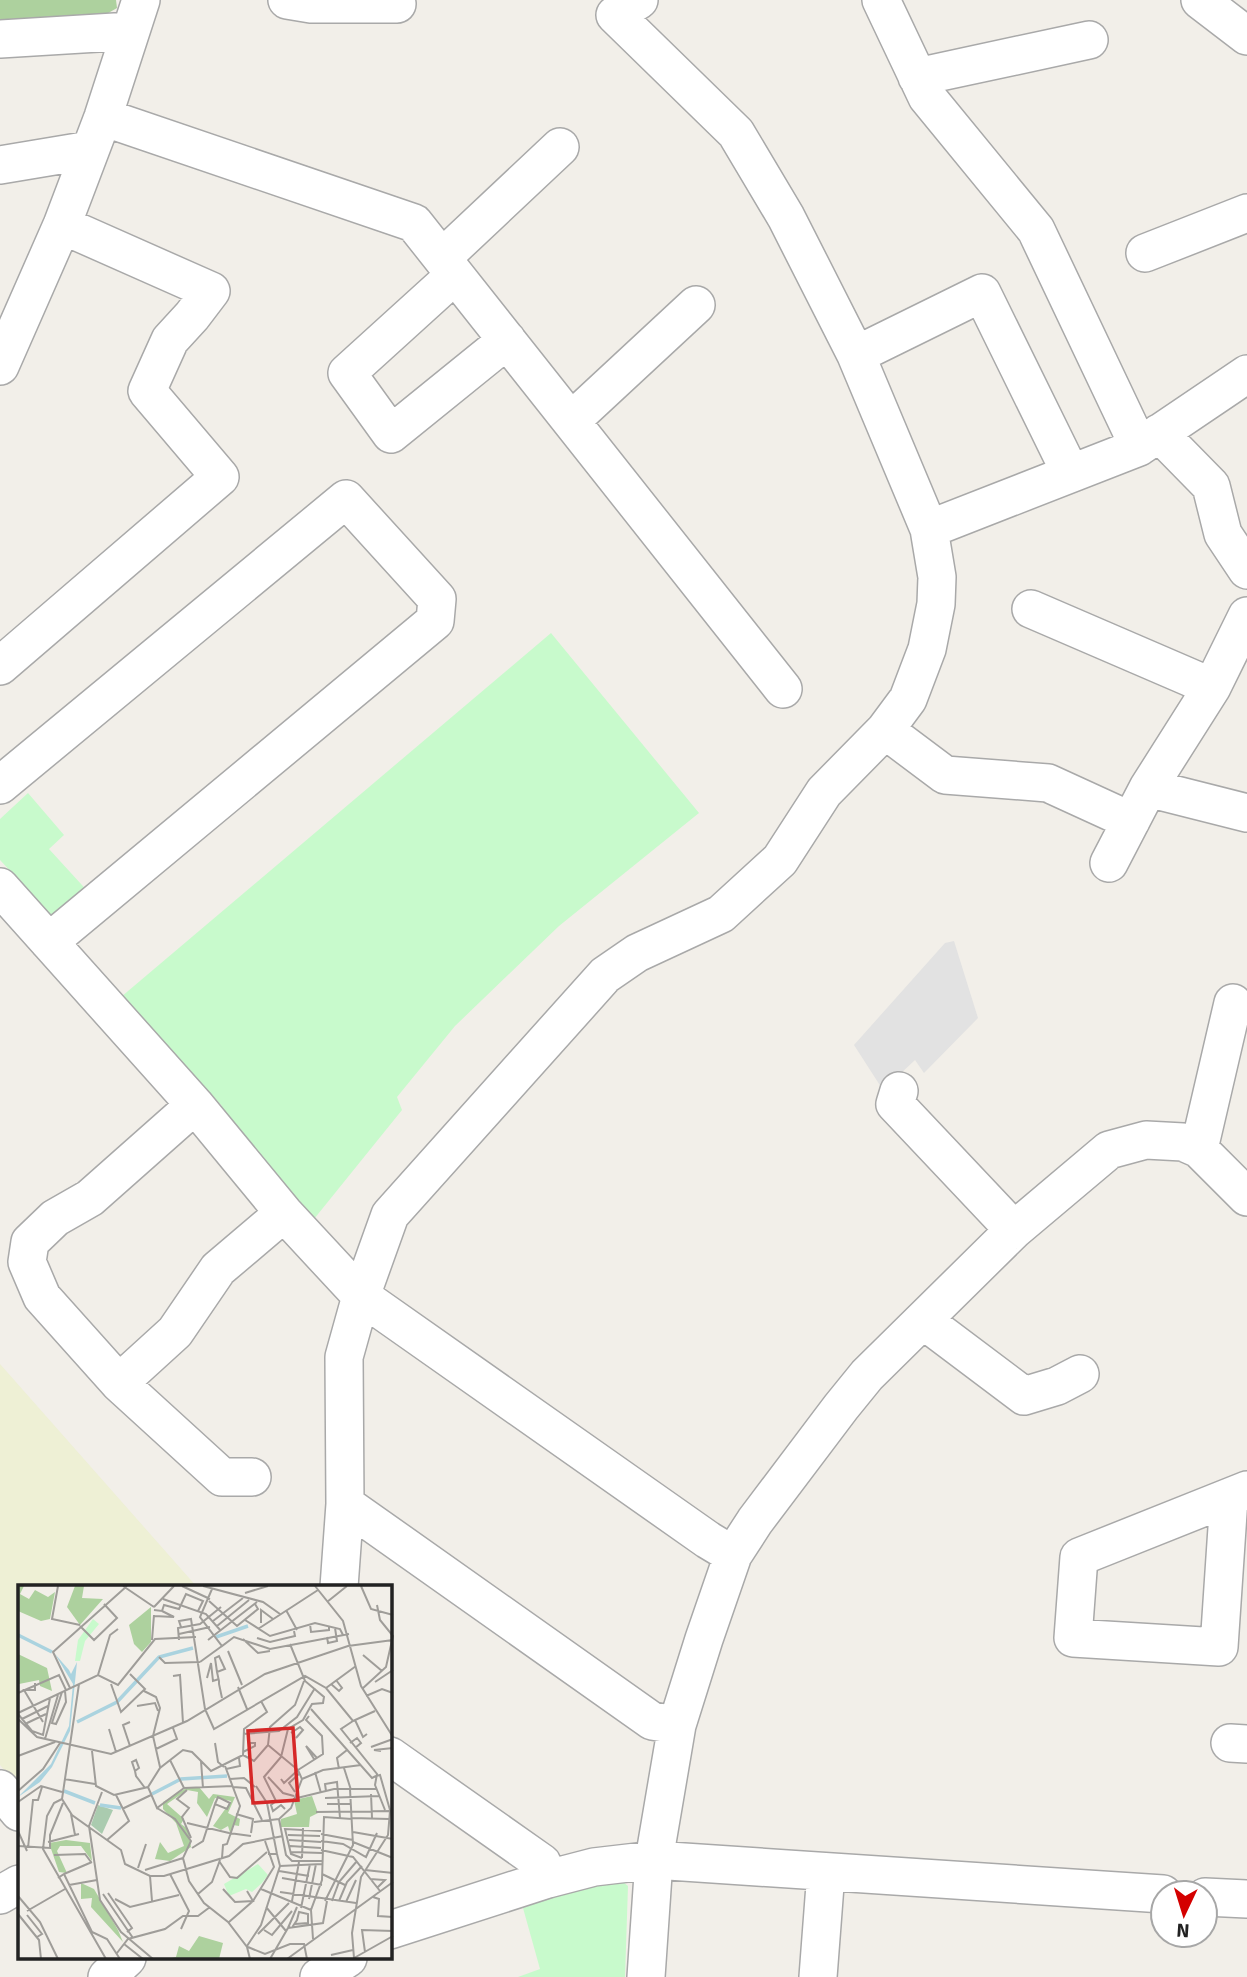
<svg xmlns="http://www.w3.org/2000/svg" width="1247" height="1977" font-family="Signika,sans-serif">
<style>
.farmland{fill:#eef0d5}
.forest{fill:#add19e}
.park{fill:#c8facc}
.parking{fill:#e2e2e2}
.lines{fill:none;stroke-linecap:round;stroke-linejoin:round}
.minor-casing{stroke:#a9a9a9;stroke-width:40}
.minor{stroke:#fff;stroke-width:37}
.inset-river{fill:none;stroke:#aad3df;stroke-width:3.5}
.inset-road{fill:none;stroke:#9f9d99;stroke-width:2}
.view{fill:#d62828;fill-opacity:0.15;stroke:#d62828;stroke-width:3.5}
.inset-edge{fill:none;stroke:#222;stroke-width:3.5}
</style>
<rect width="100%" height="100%" fill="#f2efe9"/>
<path class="farmland" d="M0,1364L197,1587H19V1788L0,1765Z"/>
<path class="forest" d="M0,0H116L117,8L96,20L0,26Z"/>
<path class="park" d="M551,633L699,813L559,926L455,1026L397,1097L402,1110L310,1224L214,1112L222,1106L121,997Z
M28,793L64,835L49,849L92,896L53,917L0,860V819Z
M603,1878H618L628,1886L625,1977H518L540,1969L523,1908Z"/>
<path class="parking" d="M954,941L978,1018L924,1073L915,1060L883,1090L854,1045L945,943Z"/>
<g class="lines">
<defs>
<path id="minor" d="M287,0L311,4H397
M881,0L927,97L1036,230L1139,447
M1200,0L1247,36
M0,39L131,31
M917,77L1089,40
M103,117L414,223L783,689
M0,165L90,150
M1145,253L1247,213
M442,258L560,147
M455,275L347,373L391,434L507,340
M856,355L982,293L1070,472
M0,366L62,225L103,117L141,0
M571,421L696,305
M1159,433L1211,486L1223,534L1247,570
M929,529L1139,447L1247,374
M1031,609L1212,687
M0,666L220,477L147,391L170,340L192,316L211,291L62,225
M885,730L945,775L1048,783L1131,821
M0,785L346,499L437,599L435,621L49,942
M1148,788L1247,813
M1109,863L1148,788L1212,687L1247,616
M0,887L195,1105L284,1213L361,1296L708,1540L733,1555
M899,1091L895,1104L1014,1230
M195,1105L90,1198L55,1218L30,1242L27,1262L42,1297L119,1383L222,1477H252
M1199,1149L1233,1003
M923,1320L1024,1396L1057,1386L1080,1374
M119,1383L175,1332L218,1269L284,1213
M1229,1498L1219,1647L1073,1638L1079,1557L1247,1490
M345,1504L652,1721L677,1725
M339,1587L345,1504L344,1357L361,1296L390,1215L605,975L637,953L721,914L780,860L824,792L885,730L908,699L927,649L936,604L937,577L929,529L856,355L786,217L736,133L615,15L639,0
M1230,1743L1247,1744
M390,1756L542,1863L548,1879
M0,1789L19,1812
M0,1895L19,1884
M1205,1897L1247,1899
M390,1930L548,1879L594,1867L654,1860L1163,1894
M107,1977L127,1958
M319,1977L348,1958
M646,1977L654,1860L677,1725L704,1639L733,1555L755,1521L841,1407L867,1375L1014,1230L1109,1150L1146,1140L1183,1142L1199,1149L1247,1197
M818,1977L826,1872"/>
</defs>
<use href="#minor" class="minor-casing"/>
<use href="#minor" class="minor"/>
</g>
<g transform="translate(18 1585)">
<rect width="374" height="374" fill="#f2efe9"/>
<path d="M0,1H6L2,9L11,14L17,5L30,12L37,7L32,34L23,36L0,26ZM57,1H66L64,13L85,14L62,40L49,22ZM133,22V57L124,67L116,59L111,40ZM0,69L29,83L34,106L22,101L21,95L1,99ZM170,202H181L191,214L195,209L217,212L210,228L222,234L221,241L215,240L213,251L210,241L203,245L195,241L213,216L197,213L189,232L179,218L180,207L169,205L149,219L166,234L163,239L170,244L173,262L152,276L137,274L142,257L150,268L166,261L158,238L145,224V217ZM294,211L300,228L292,232L291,242H262L263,234L279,229L276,215ZM48,255L72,258L74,276L63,261H42L39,266L49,288L41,287L31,258ZM63,298L76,304L100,345L105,357L73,322L74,313L63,314ZM181,351L205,358L201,374H149L158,372L161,361L171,366Z" fill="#add19e"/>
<path d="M80,220L95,225L84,249L73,240Z" fill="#aacbaf"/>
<path d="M75,34L81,39L67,56L62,76H57L60,55ZM240,279L250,290L244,298L234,307L228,304L211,311L206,299Z" fill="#c8facc"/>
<path d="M37,69L51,85L53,89L59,77L52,146L34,182L22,197L0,212L33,179L51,141L55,99Z" fill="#aad3df"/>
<path class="inset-river" d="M0,50L34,67M198,52L230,41M59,137L99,117L141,72L175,63M46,206L77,218M134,209L163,194L209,191M82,220L103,223"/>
<path class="inset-road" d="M40,1L34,34L62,40M105,1L136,22M164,1L192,14M185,1L245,17L262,29M297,1L325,36L343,101L375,152M343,1L353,24L375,30M194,4L182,32L204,61L216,52L252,64L331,49M227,8L250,1M145,14L188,29L203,46M191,16L219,41L240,24L237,19M309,17L329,1M136,22L156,1M136,25L144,26L146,20L161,24L168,9L185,16L180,26M268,25L279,45M136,31L156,32L144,26M227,35L252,51L297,38L322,44L325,50M195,36L225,13M243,38V25L255,34M292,39L293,47L311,45V41M62,41L76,55L99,33L86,19M199,41L231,15M163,42L161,36L173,34L187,124M240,44L300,5M161,49L192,42M309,52L310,58L319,56L317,43M239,53L252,57L277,51L276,46M225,54L240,68L252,66M134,55L136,30M161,55L160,43L182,39L203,22M190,55L239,17M210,66L224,100M345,70L364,86M141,72L147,78L182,77M182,77L204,61M199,87L207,84L201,71L197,73L199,87L201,96V99L204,113M80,90L92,50L100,44M155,91L162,90L165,138M189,93L193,78L195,96L201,94M357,97L375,85M17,98V105H6L25,137M61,99L44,214L54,230L103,265L107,279L132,291H146L211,271L225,259L265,251M93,99L103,127L127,104L112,89M313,99L321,106L324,103L318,95M220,102L229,124M52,103L35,67L109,1M308,103L338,81M344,104L368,82L375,51L362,35L359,20M126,106L138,112L142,123L135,151L142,182M44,107L34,138L38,139L48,117L47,106M0,108L41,90L48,105M348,111L364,104L375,108M119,121L137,118L140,126M187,124L196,144L287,91L308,103L335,136L357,126M293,124L354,193L358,191M0,128L80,90L100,100L137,54L178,52M0,129L14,146L25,150L32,113M0,134L19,152L93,169L169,136L247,89L330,61L375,55M4,134L30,121M337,135L345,152L349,149M335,136L323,144L359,189L357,200L367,225M7,139L28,129M91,144L98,167M273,148L282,142L285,145L278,153M225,149L261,146L279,132L297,103M27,154L40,110M197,158L200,177L206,182M332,158L339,153L343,158L337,163M250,160L280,185L284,194L273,223L261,234L268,270L274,276H304M112,161L105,140L112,137M353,162L375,154M138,164L159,154L155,143M74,166L78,201L96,210L130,202L142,183L165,165L174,167L193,186L225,170L236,176L250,160L252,142L277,120L286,96M363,166L356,165L375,163M225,167L237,161V158H232V164M225,170L226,144L249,127L243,116M0,171L37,157M296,174L288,161L299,173M152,175L166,203L215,201M183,176L185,203M326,183L333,205M208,184L222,181L221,173M321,184L319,173L329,165M280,185L305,169L304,151L288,135L291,131M117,186L121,183L118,175L114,177L117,186L118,191L127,203M297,187L303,208M358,191L362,190L372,225M250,192L265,208L276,211M46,194L77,199M212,194L226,193L237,202M263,194L266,198L280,185M284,194L305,185L343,180M238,201L249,218L259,269M130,202L139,223L166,203M215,202L228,203L244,235M169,205L159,214L171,223L164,232L173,253M0,206L25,184L42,158M308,206L307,199L319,197L322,233M84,207L71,241L82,315L103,347L135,374M277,207L271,198L282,188M353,209L354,233M307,213L361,211M44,214L36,218L29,231L25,264L88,374M275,214L316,204H358M0,217L23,201L44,207M309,219H333M139,223L157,234L173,256L165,273L171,296L186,318L210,337L229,362L232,374M104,224L133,210M267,224L263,220L255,226L253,220L258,216L246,192L263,172L270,144L285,135L294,119L305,118L306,112L287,96L272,59M298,227L372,226L370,250L343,292L334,348L336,373M53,229L57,250M218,229L235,234L233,248M334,233L371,234M236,237L261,234M169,238L211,248M0,246L9,266M335,247L375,254M211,248L233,251M303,249L335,255M270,250L302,251M89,255L111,236L98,210M271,255L303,257M303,256L325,259L348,272L359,248M30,257L61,249M335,257L375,273M0,261L32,263V250L45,218M272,261L303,263M10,263L15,215H20L24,202M174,263L185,256L197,219L209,224L212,218L200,212L197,219M303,265L335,272L362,306M273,267L304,268M36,270L67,269L73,277M204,273L205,260L209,259L222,221L207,181M284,273L273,269L267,244L303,246M284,273L285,243M201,276L212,292L219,293L249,267M262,281L304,279M120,283L128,259M127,285L165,273M347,285L375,288M261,286L291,291M46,289L74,277M152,289L171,326L163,344M304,289L327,300M132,291L134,316M40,293L46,289L74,347L89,354L102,374M264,293L304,300M352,294L367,295L359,303M51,300L79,295M205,304L217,317L235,316L229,306M243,304L293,325M262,307L338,318M90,308L114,343L109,347M85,309L115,353M180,309L194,297L202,275M0,311L22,337L40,374M355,312L361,314L360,331L375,332M97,314L112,322L161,310M291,314L298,279M274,316L281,277M307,316L335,260L332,204M314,316L321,297L339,276M321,316L329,297L344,281M328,317L338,295M248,322L268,346M283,323L292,279M9,326L47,304M0,329L21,355L23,374M9,330L24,349L19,352M211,337L235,316L256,282L247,256M270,343L279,322M275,343V341L279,335L281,327L290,329V338L277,339M246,345L254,350L274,326M240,349L271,318M295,354L293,325L304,295L306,232L334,234M106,359L125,374M229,361L243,340L262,281L259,269H250M230,362L247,369L272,359H286L289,374M347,367L344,345L375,346M99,368L110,354L147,344L165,331H180L192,322M313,370L335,365M336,373L375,351M252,374L270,343L305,338L309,316M269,374L375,297"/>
<path class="view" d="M275,143L280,215L235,218L230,146Z"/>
<rect width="374" height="374" class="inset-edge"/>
</g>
<g transform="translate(1184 1914) rotate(184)"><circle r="33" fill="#ffffff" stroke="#a7a7a7" stroke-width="2"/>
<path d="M0-5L12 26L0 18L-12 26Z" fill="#d40000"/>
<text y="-10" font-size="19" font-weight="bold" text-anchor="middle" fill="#222222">N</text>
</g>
</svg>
